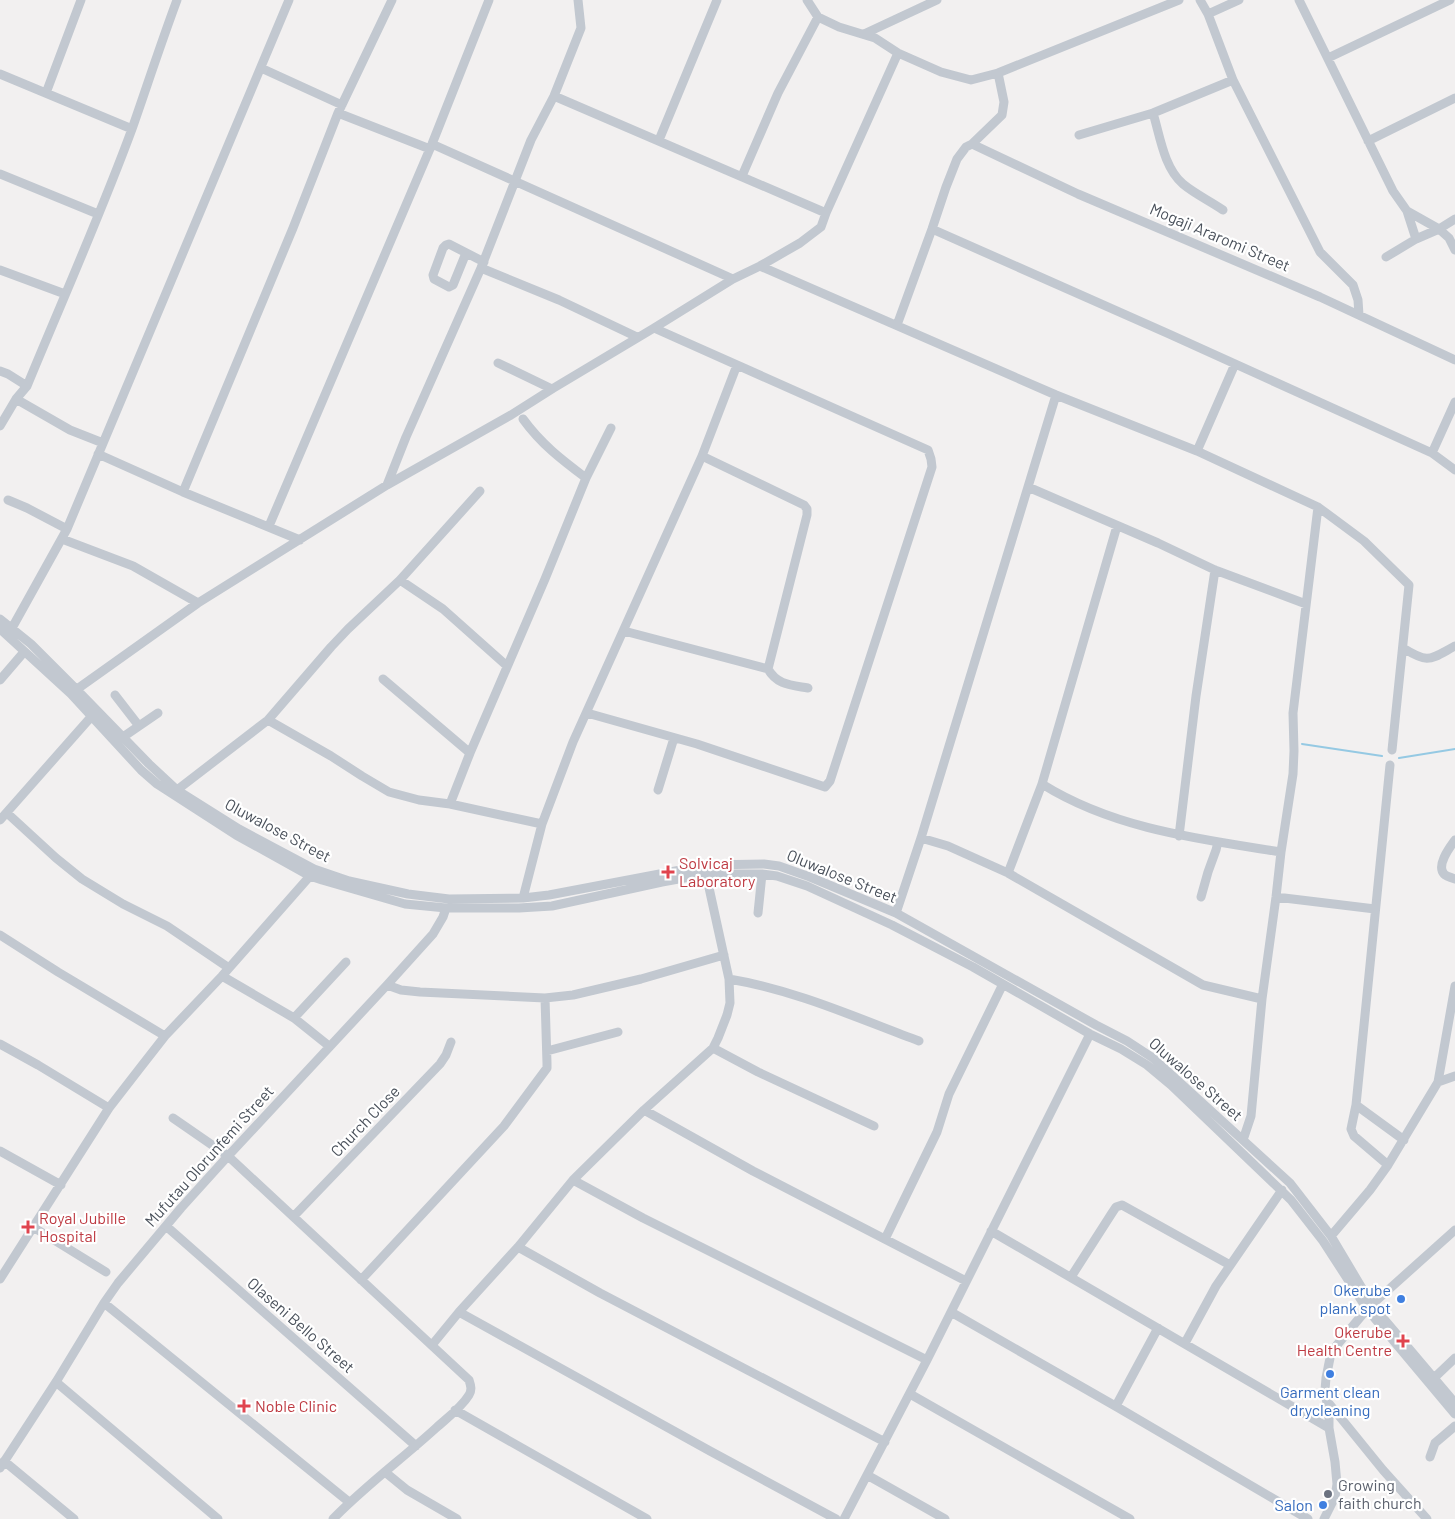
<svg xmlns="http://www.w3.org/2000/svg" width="1455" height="1519" font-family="Barlow,sans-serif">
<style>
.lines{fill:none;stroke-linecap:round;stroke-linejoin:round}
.stream{stroke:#95c9e3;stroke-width:2}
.minor{stroke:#c2c8d0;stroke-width:9}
.health-dot{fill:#e0444e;stroke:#fff;stroke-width:2}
.shop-dot{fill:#3f7fe0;stroke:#fff;stroke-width:2}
.worship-dot{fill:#6b7280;stroke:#fff;stroke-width:2}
.labels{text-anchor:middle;stroke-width:4.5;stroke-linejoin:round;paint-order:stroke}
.street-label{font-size:16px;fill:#4a515b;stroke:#fff}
.health-label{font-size:16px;fill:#be3a42;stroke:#fff;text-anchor:start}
.shop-label{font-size:16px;fill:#366cbe;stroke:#fff;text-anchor:end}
.worship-label{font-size:16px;fill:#5b616d;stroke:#fff;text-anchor:start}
</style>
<rect width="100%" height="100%" fill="#f2f0f0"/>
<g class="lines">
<path class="stream" d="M1302,744L1382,756
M1399,758L1455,749"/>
<path class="minor" d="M807,0L818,17L839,27L875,38L898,53L941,72L971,80L998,73L1179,0
M1200,0L1208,14L1233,80L1320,252L1353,285L1358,300L1359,315
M1299,0L1393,191L1407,211L1439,229L1449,238L1455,250
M1208,14L1239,0
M864,34L937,0
M1328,58L1450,0
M261,68L342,105
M0,74L132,129
M46,93L81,0
M554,96L826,213
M338,113L430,149
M1153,113C1160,136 1164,168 1183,184C1195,194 1210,201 1223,210
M1079,135L1153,113L1233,80
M659,140L717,0
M1368,141L1455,98
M432,144L733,279
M972,144L1078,194L1320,297L1455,360
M0,174L98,214
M742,176L778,93L818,17
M1407,211L1416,239
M932,229L1169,334L1432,453L1455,470
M466,253L453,285L449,287L434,279L433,275L443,248L446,245L449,244L484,262
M1386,257L1416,239L1439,229L1455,219
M760,266L1056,395L1197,451L1318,507L1364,541L1409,585L1392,750
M481,268L559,300L637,337
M0,270L65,294
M897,325L932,229L946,187L957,159L966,147L972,144L1002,115L1004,102L998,73
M498,363L552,389
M0,371L8,374L27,386
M16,399L70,430L103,443
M523,419C541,444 562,460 586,478
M0,426L16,399L27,386C62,301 100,216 132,129C147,86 161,43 177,0
M1197,451L1235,364
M1432,453L1455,402
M98,454L183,492L300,540
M702,456L804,505L807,509V515L768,669
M387,485L406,437L481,268L531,140L554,96L581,28L578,0
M1028,487L1158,543L1215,570L1306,604
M183,492L293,228L338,113L392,0
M8,500L27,508L67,529
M269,526L432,144L489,0
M62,539L133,566L198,603
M400,580L443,609L507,666
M0,619L31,644L77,690L149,764L177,790L239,829L314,869L349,881L408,894L449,899L523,898L549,895L707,865L764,864L779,866L810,877L896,913L1096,1025L1127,1041L1153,1058L1290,1183L1331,1236L1372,1305L1455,1403
M12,628L67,529L289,0
M0,629L71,694L141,770L157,784L236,835L310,876L322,880L405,904L446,908H519L552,906L662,882L706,874H762L777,876L807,886L892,925L973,967L1090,1034L1121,1049L1147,1065L1171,1085L1291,1200L1323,1241L1367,1309L1455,1414
M624,631L768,669C777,685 791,685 808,688
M1403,648C1429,664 1429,660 1455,646
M383,679L470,753
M0,680L24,652
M73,692L198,603L387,485L511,415L552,389L654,328L733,279L760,266L800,243L821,227L826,213L898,53
M115,695L139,726L123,737
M587,713L697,744L825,787L830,781L932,467L931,459L928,450L654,328
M268,720L331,756L362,776L389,792L419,800L450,804L542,824
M139,726L158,713
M1042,784C1114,829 1199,839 1281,852
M177,790L268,720L331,647L348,629L400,580L480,491
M658,790L674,738
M450,804L470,753L545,579L586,478L611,428
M7,813L56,858L82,879L123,904L167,926L229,968
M0,820L91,717
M1179,836L1196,696L1215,570
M921,838L948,846L1008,873L1203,985L1262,999
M1455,840C1450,847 1436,865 1444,874C1446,876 1452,878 1455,879
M1008,873L1042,784L1117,526
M1201,897L1208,872L1216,850L1218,842
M1276,897L1375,909
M523,898L542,824L573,742L702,456L737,365
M758,913L762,874
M896,913L921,838L1056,395
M0,935L58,972L165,1036
M222,976L294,1018L329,1046
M729,979C795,990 857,1018 919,1041
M387,985L401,990L420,992L545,998L573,995L641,979L724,955
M294,1018L346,962
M0,1044L38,1065L109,1108
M713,1048L758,1072L874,1126
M547,1051L618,1032
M1438,1082L1455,1076
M1356,1105L1404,1140
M644,1110L753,1171L966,1281
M173,1118L228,1156L469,1380C471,1386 472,1390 469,1395C461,1408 447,1418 436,1428C402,1459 365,1486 333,1519
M1243,1140L1251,1116L1262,999L1276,897L1281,852L1293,774L1294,751L1293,713L1318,507
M0,1151L61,1185
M1388,1165L1354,1136L1351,1129L1356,1105L1390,765
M573,1180L643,1218L927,1360
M294,1216L440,1064L446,1055L451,1042
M166,1226L416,1446
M33,1227L106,1272
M991,1231L1329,1428
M1331,1236L1370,1190L1388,1165L1438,1082L1455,986
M885,1239L937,1132L949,1094L1001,988L1004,985
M518,1247L600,1293L885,1442
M1071,1277L1112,1213L1116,1207L1122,1205L1230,1265
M0,1279L109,1108L140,1068L165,1036L222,976L310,876
M361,1280L504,1126L544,1072L547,1068V1063L545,998
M104,1303L349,1502
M459,1312L710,1451L836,1519
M951,1312L1117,1407L1308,1519
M1185,1343L1216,1286L1282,1190
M432,1345L459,1312L518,1247L573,1180L644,1110L713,1048L718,1038L727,1015L730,1003L729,979L706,874
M1434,1378L1455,1358
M56,1382L218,1519
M910,1394L1130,1519
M1327,1401L1383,1470L1427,1519
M1117,1407V1404L1158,1328
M455,1410L647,1519
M1430,1457L1435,1443L1455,1426
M4,1461L74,1519
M0,1468L56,1382L104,1303L118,1283L181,1208L228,1156L387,985L433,934L443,917L446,908
M385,1472L407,1490L457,1519
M867,1475L945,1519
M844,1519L927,1360L1090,1034
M1324,1519L1335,1497L1337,1484L1335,1462L1329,1428V1418L1325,1390L1326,1378L1331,1353L1337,1345L1367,1309L1455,1230"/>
</g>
<g class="health-dot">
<path d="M665.5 864.5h5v5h5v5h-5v5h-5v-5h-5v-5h5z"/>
<path d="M25.5 1219.5h5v5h5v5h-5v5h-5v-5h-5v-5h5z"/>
<path d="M1400.5 1333.5h5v5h5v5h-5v5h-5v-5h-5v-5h5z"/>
<path d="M241.5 1398.5h5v5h5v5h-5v5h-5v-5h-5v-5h5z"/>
</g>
<g class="shop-dot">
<circle cx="1401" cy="1299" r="5"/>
<circle cx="1330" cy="1374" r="5"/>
<circle cx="1323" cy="1505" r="5"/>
</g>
<circle class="worship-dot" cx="1328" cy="1494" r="5"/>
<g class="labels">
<g class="street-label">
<text transform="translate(1220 237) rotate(23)" y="6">Mogaji Araromi Street</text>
<text transform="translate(278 830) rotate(28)" y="6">Oluwalose Street</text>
<text transform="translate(842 876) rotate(22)" y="6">Oluwalose Street</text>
<text transform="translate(1196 1079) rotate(41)" y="6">Oluwalose Street</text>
<text transform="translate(365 1121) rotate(-46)" y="6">Church Close</text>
<text transform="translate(209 1156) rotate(-48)" y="6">Mufutau Olorunfemi Street</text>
<text transform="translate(301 1325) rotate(41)" y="6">Olaseni Bello Street</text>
</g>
<g class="health-label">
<text x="679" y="869">Solvicaj<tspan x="679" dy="18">Laboratory</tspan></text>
<text x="39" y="1224">Royal Jubille<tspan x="39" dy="18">Hospital</tspan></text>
<text x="1392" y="1338" text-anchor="end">Okerube<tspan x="1392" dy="18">Health Centre</tspan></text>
<text x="255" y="1412">Noble Clinic</text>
</g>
<g class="shop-label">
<text x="1391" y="1296">Okerube<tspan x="1391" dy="18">plank spot</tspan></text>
<text x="1330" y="1398" text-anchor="middle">Garment clean<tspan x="1330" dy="18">drycleaning</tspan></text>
<text x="1313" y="1511">Salon</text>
</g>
<g class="worship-label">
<text x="1338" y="1491">Growing<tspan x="1338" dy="18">faith church</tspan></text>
</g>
</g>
</svg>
